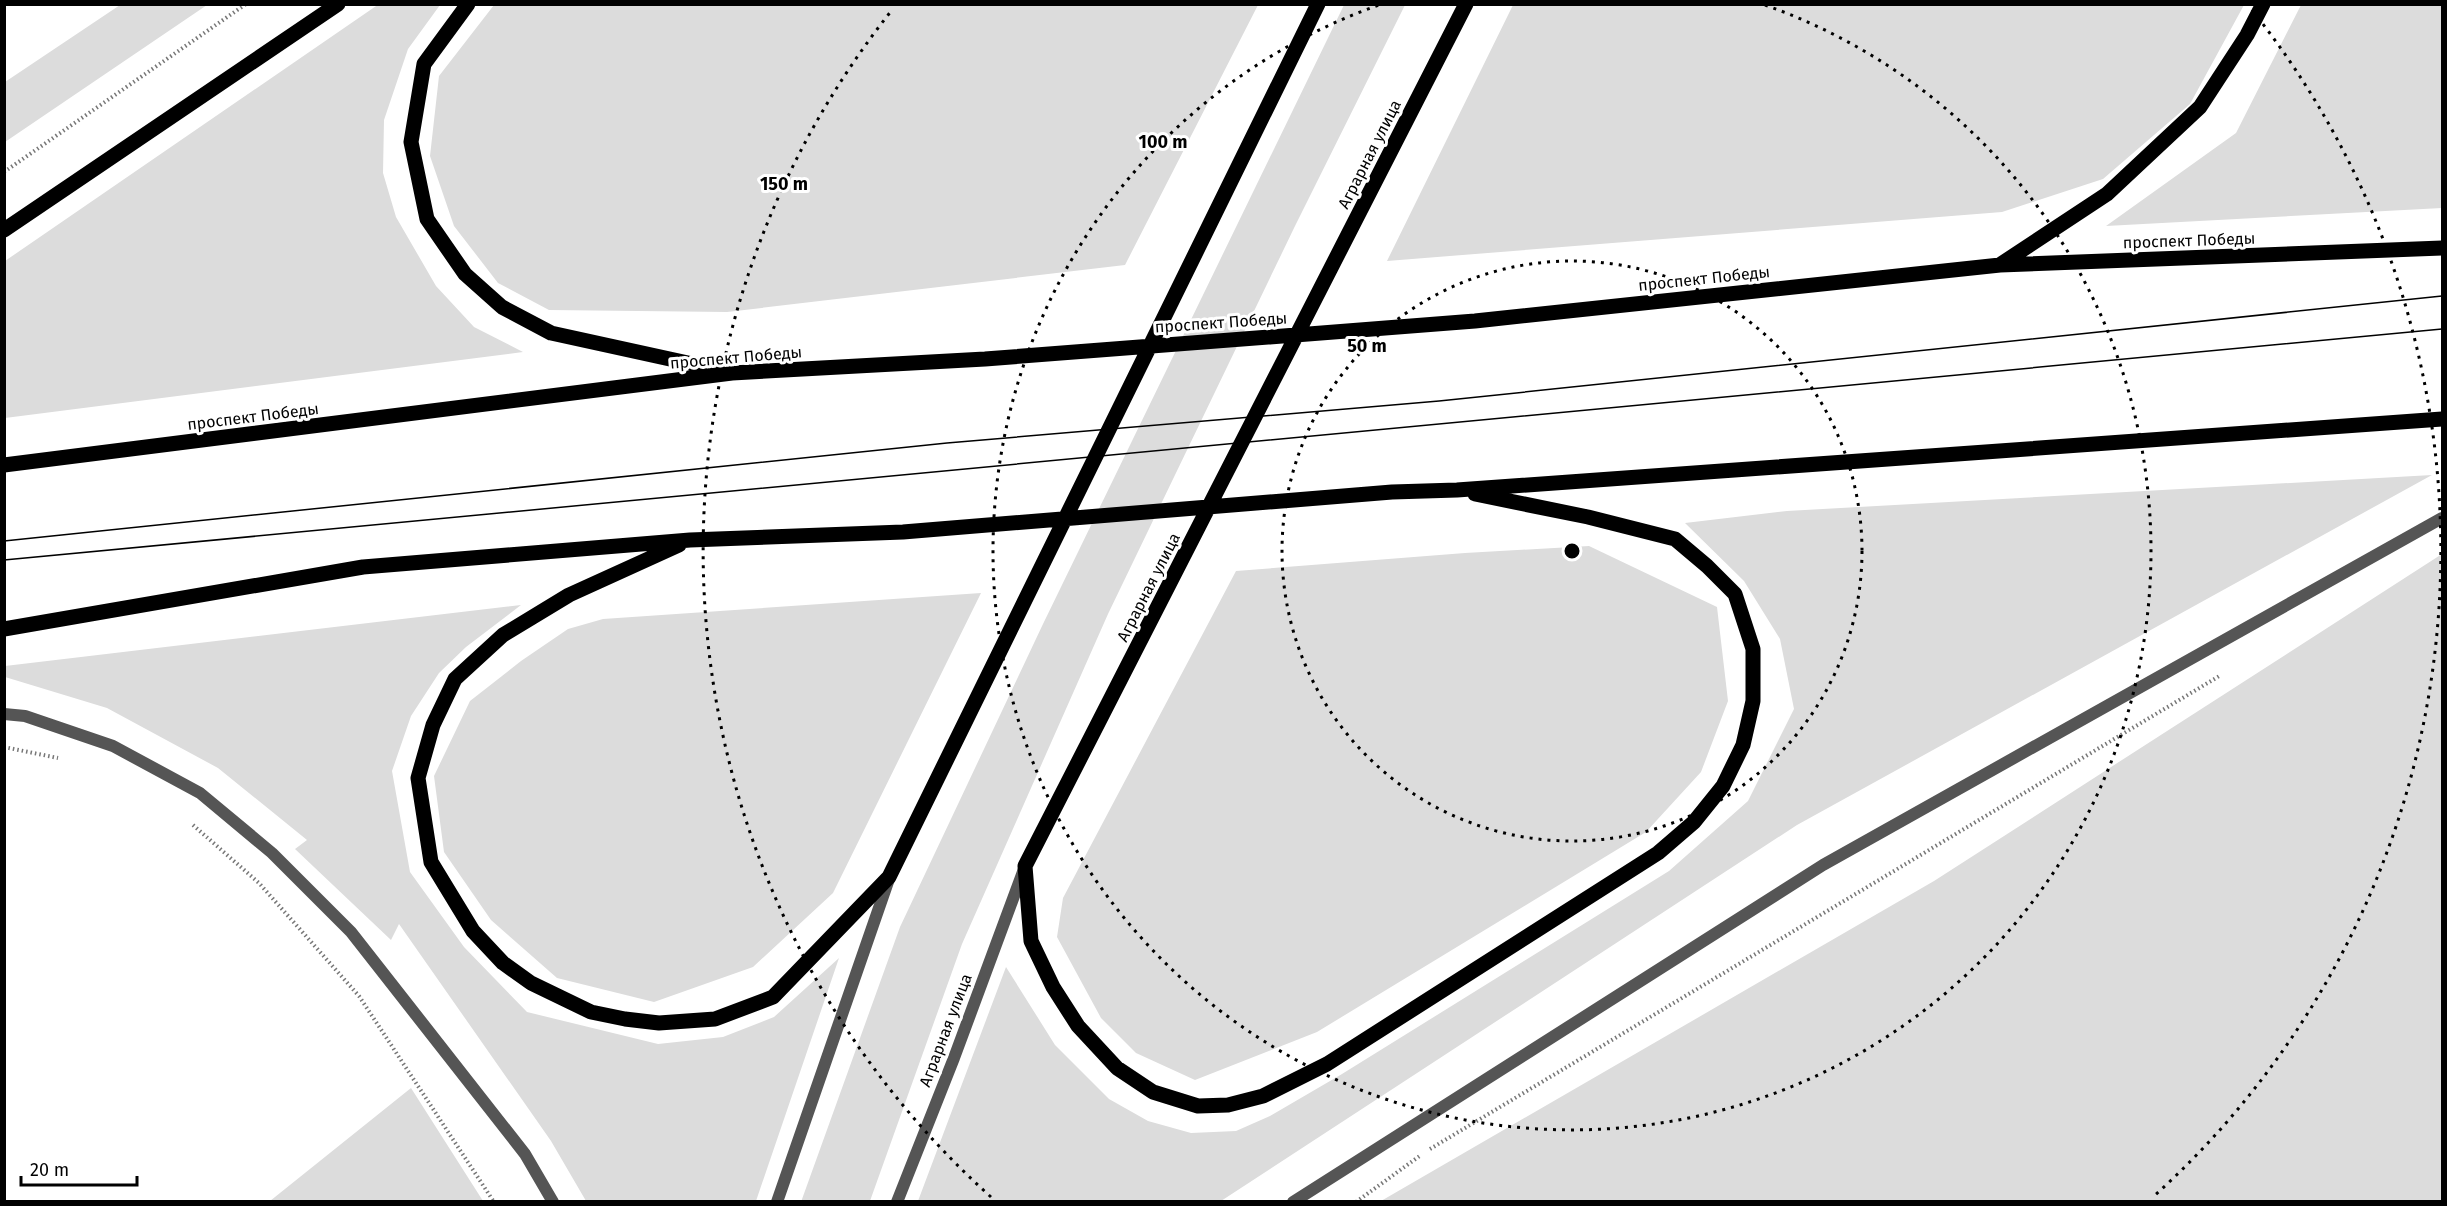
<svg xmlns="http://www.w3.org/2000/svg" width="2447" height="1206" font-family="'Fira Sans',sans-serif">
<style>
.green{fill:#dcdcdc}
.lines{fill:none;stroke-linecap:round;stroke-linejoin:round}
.path{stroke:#777;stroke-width:4;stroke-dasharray:1.5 3;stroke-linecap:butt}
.tertiary{stroke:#555;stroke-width:12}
.primary{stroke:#000;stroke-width:15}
.tram{stroke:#000;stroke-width:1.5}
.ring{fill:none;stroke:#000;stroke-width:3;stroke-dasharray:3 6}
.labels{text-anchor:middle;stroke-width:6;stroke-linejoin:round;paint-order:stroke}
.street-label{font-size:16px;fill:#000;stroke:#fff}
.centre{fill:#000;stroke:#fff;stroke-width:3}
.ring-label{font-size:18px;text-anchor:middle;font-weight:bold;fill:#000;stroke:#fff;stroke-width:6;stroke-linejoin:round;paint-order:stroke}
</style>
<rect width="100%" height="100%" fill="#fff"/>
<path class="green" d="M379,4L440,5L408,49L384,120L383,173L396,217L436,286L474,327L523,352L5,418V261Z
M120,5H207L5,142V82Z
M494,5V4L1258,5L1125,265L727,312L549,310L498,283L454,226L430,156L439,76Z
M1344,5H1405L1295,226L1108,614L962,944L870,1201L801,1202L900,927L1043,624Z
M1513,5V4L2244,5L2190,104L2103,179L2002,212L1387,261Z
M2301,5H2442V208L2106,226L2236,133Z
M2432,475L1797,825L1221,1201H918L1006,967L1055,1045L1109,1099L1148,1121L1191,1133L1236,1131L1270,1116L1342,1074L1669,871L1748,801L1794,709L1780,639L1744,581L1685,523L1787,511Z
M1589,546L1717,607L1728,701L1701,772L1646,832L1317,1032L1195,1080L1136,1053L1101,1018L1057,937L1063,898L1236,571L1465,553Z
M2442,554V1201H1381L1934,881Z
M981,593L833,893L753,967L654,1002L557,978L491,920L444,852L434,776L470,701L521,661L568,629L603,619Z
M521,605L466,647L439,673L411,716L392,771L410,872L464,947L527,1012L658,1044L723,1037L774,1017L839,958L756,1201H586L551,1141L399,924L391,940L295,849L307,840L218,768L107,708L5,677V666Z
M411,1088L483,1201H270Z"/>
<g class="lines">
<path class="path" d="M4,172L246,4
M4,747L58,758
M193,825L259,883L359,996L494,1202
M1430,1149L2221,675
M1356,1202L1421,1155"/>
<path class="tertiary" d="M4,714L25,716L113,746L200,793L272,853L351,932L525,1154L553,1202
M777,1202L889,879
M897,1202L954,1058L1024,869
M1293,1202L1823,865L2442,518"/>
<path class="primary" d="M468,4L424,64L411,142L427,219L465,274L502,307L551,333L720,370
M1466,4L1025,866L1031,941L1053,987L1078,1026L1117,1068L1153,1092L1198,1106L1228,1105L1263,1096L1327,1064L1658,853L1694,822L1723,786L1743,745L1753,701V649L1735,594L1707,566L1675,539L1588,517L1475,494
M4,230L338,4
M2001,264L2107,194L2200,107L2247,35L2263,4
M4,465L732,373L985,359L1475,321L2000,265L2442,248
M679,545L569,595L503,635L455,679L433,725L418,778L431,862L473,931L503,963L531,983L591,1012L625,1019L659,1023L715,1019L773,997L889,877L1318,4
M4,629L363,567L690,540L903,532L1392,492L1457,490L2442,419"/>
<path class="tram" d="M4,541L947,443L1439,401L2442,296
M4,560L2442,329"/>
</g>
<g class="ring">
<circle cx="1572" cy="551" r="290"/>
<path d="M1765 5A579 579 0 1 1 1379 5"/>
<path d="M991 1197A869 869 0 0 1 892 10M2252 10A869 869 0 0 1 2153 1197"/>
</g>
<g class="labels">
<g class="street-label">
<text transform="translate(1369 154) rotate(-63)" y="6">Аграрная улица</text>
<text transform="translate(2189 240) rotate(-2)" y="6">проспект Победы</text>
<text transform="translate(1704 278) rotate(-6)" y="6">проспект Победы</text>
<text transform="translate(1221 322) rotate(-4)" y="6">проспект Победы</text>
<text transform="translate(736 357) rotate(-5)" y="6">проспект Победы</text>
<text transform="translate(253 416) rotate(-7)" y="6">проспект Победы</text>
<text transform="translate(1148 587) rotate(-63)" y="6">Аграрная улица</text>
<text transform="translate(945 1030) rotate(-69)" y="6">Аграрная улица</text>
</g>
</g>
<circle cx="1572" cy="551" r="9" class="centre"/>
<g class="ring-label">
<text x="1163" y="148">100 m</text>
<text x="784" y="190">150 m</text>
<text x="1367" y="352">50 m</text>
</g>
<rect width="2447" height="1206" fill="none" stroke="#000000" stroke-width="12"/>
<path d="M21 1176v9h116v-9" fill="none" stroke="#000000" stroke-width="3"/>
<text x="30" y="1176" font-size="18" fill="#000000" stroke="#ffffff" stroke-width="4.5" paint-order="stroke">20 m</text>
</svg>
